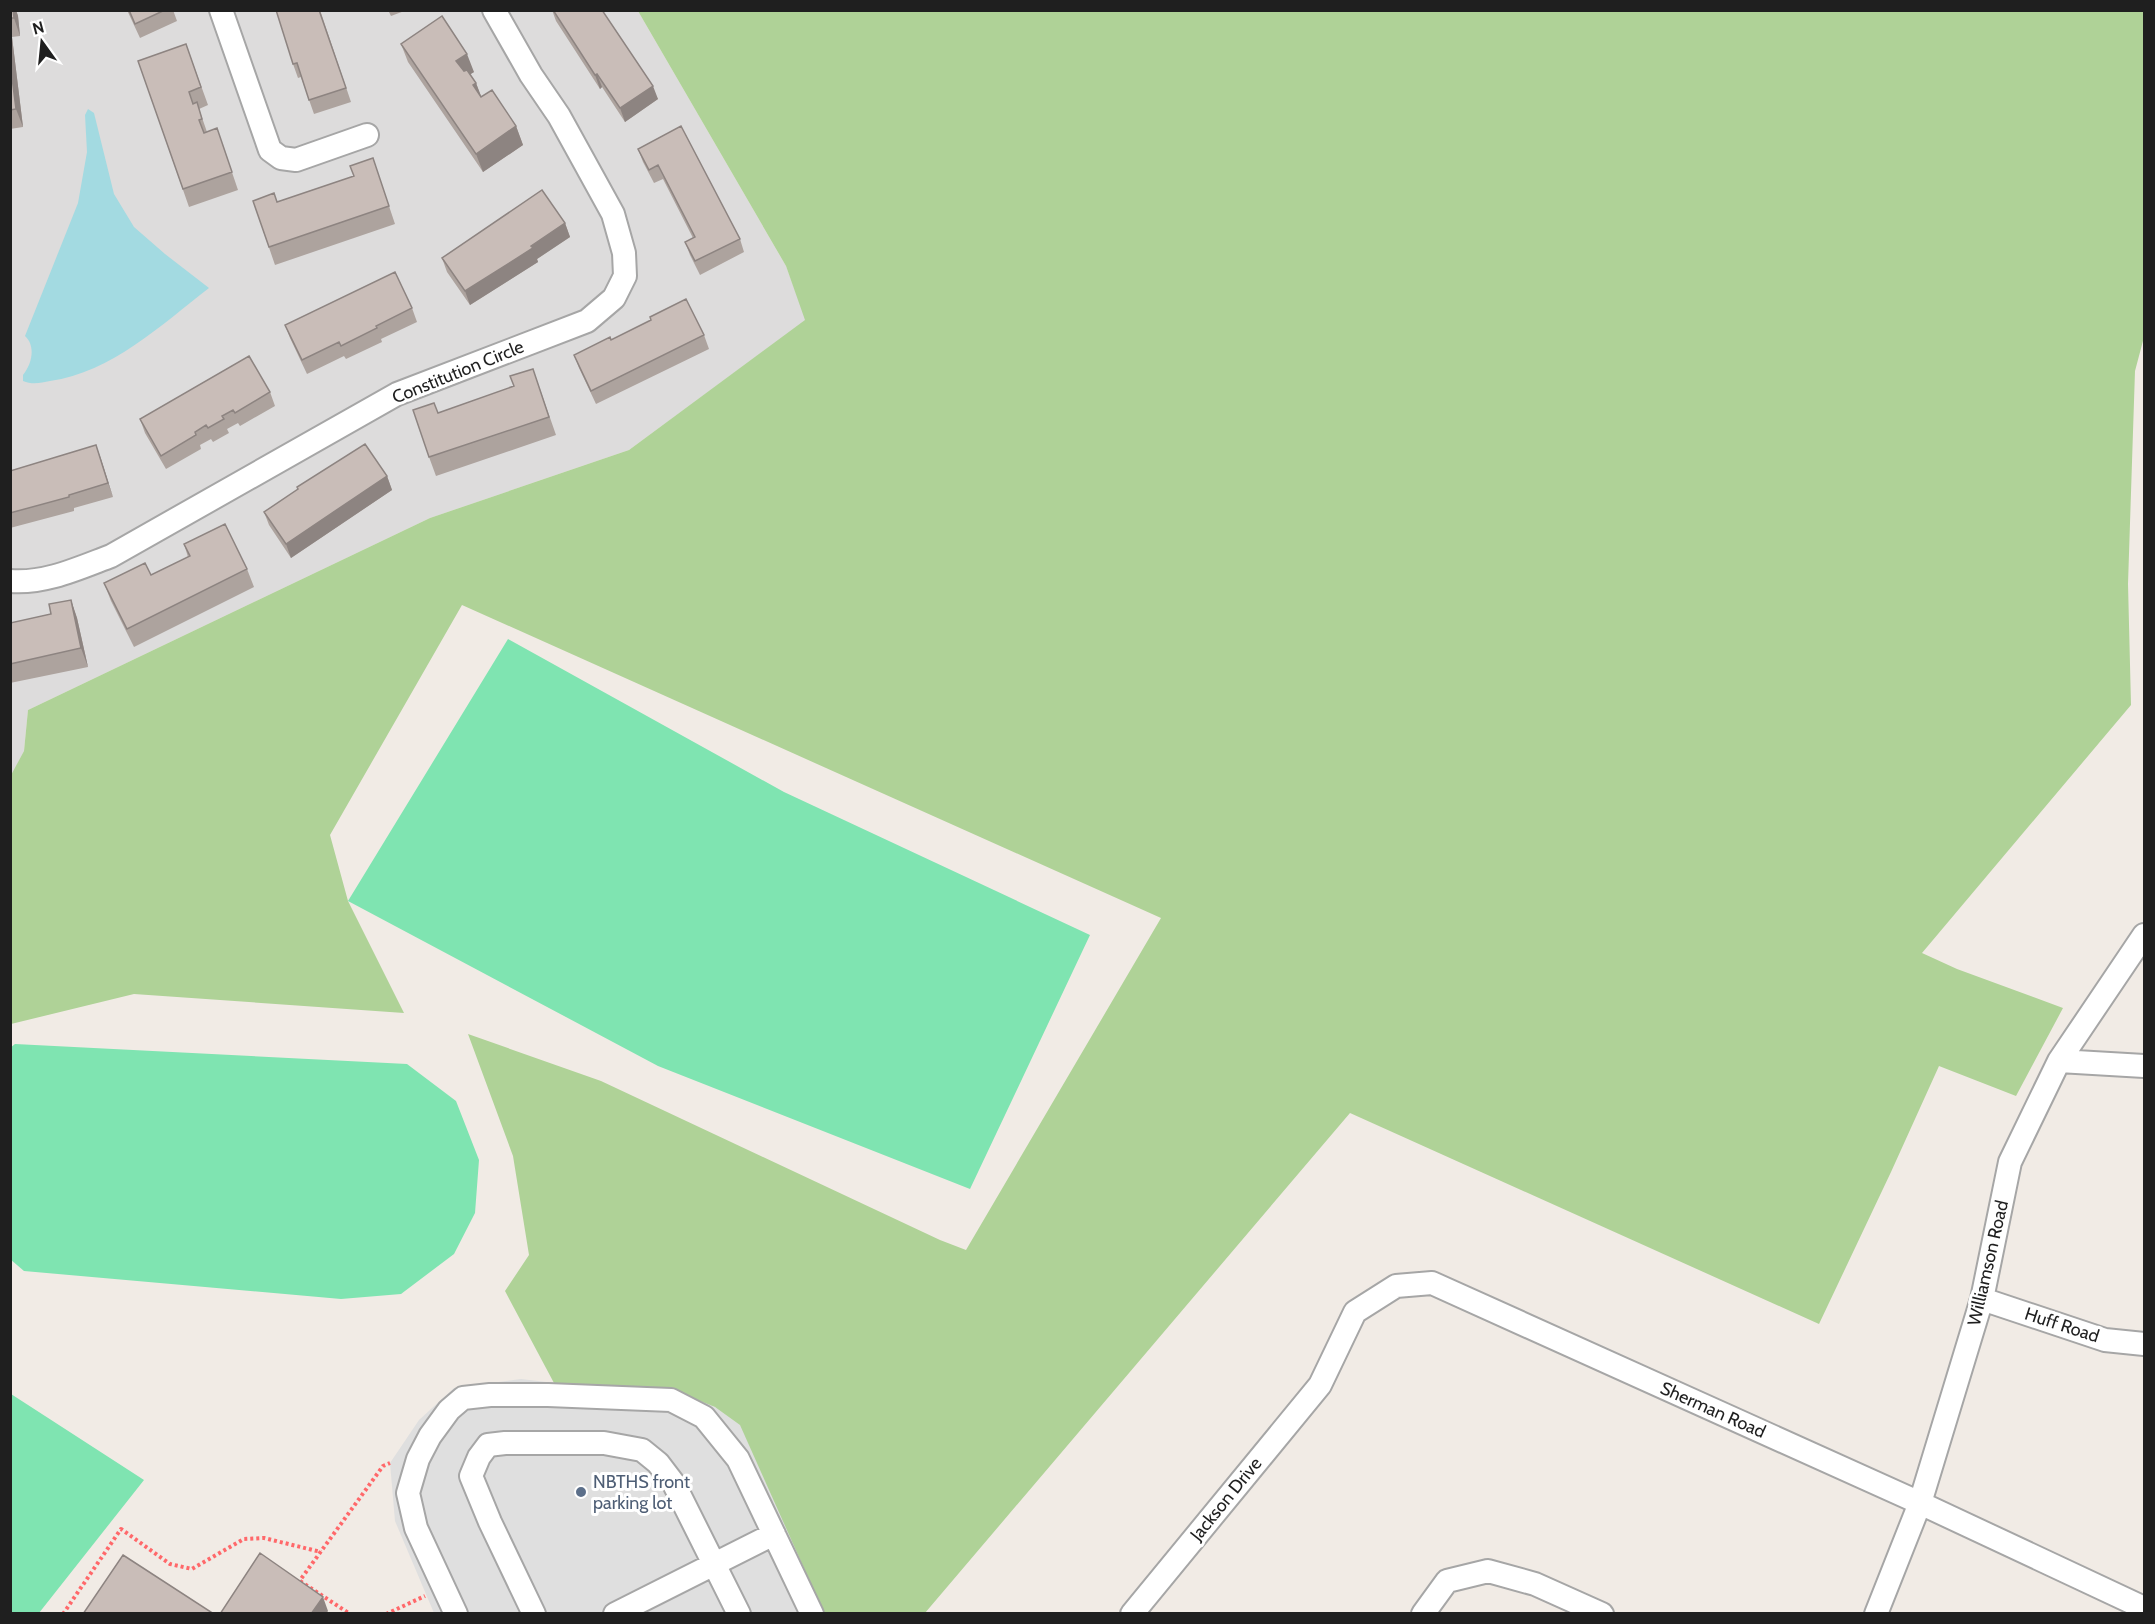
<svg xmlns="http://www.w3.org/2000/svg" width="2155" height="1624" font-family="Cabin,sans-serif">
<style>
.residential{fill:#dddcdc}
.forest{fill:#afd297}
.pitch{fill:#7fe4b1}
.parking{fill:#dfdfdf}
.water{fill:#a3dae1}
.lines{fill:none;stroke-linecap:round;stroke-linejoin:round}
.minor-casing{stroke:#a6a6a6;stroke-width:26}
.path{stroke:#ff686a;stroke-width:4;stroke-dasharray:3 3;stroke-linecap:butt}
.minor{stroke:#fff;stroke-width:22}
.wall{fill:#ada39e}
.shaded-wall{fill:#8d8481}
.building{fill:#c9bdb8;stroke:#8d8481;stroke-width:1.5}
.service-dot{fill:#5c6f8a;stroke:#fff;stroke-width:2}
.labels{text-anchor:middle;stroke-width:6;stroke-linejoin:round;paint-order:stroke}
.street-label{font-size:18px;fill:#1f1f1f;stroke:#fff}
.service-label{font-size:18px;fill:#4e5e75;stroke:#fff;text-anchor:start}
</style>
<rect width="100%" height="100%" fill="#f1ebe5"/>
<path class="residential" d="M11,11H638L786,266L806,320L629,450L430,518L28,710L24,751L11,777Z"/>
<path class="forest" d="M638,11H2144V337L2135,371L2128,584L2131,705L1922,953L1957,969L2063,1008L2016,1096L1939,1066L1891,1172L1819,1324L1350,1113L925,1613H821L715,1407L554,1383L505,1291L529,1255L513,1156L468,1034L601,1081L940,1240L966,1250L1161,918L462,605L330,835L348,901L404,1013L134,994L11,1024L10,777L24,751L28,710L430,518L629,450L805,320L786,266Z"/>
<path class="pitch" d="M508,639L784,792L1090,935L970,1189L658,1066L348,901Z
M15,1044L407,1064L456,1101L479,1160L475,1213L454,1254L401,1294L341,1299L24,1271L10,1259V1048Z
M11,1394L144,1480L39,1613H11Z"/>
<path class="parking" d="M521,1379L648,1394L688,1396L715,1407L740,1425L824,1613H434L395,1521L390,1463L419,1420L454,1388Z"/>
<path class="water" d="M88,109L94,113L114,194L134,227L165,254L209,288C161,325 112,372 50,381C41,383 32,385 23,381V375C32,364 36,346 25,336L78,203L87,152L85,115Z"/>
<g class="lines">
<defs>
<path id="minor" d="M221,10L270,150L281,158L296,160L367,135
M10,581C45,584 79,568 111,556L397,394L587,321L614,298L625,276L624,253L613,214L559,116L531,75L494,10
M2059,1061L2144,1066
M1982,1299L2105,1340L2144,1344
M456,1614L416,1528L408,1493L418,1459L430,1436L449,1410L463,1398L490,1395H548L671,1400L704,1417L738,1459L812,1614
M534,1614L490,1522L471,1476L479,1457L488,1445L505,1443H604L642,1450L658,1463L674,1484L739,1614
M615,1614L774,1534
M1132,1614L1320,1385L1355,1312L1396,1286L1432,1283L1920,1503L2144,1608
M1423,1614L1447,1581L1488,1571L1535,1584L1602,1614
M1876,1614L1920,1503L1982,1299L2010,1162L2059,1061L2144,935"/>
</defs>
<use href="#minor" class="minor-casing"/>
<path class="path" d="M300,1581L350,1614
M298,1583L383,1466L390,1463
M63,1614L121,1529L170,1564L192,1569L244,1539L264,1538L321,1552
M386,1614L425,1596"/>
<use href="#minor" class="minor"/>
</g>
<path class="wall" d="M10,10H16L18,16L20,36L12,37L23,127L10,129Z
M127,10H173L177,21L140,38Z
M320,10L351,102L314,114L301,77L298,78L293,64Z
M388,10H407L391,16Z
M552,10H602L658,99L625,122L602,87L600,89L556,21Z
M186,44L208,105L199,109L207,132L217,128L238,190L189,207L138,61Z
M401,44L474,72L470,74L476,83L481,97L516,126L523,145L483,172L408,62Z
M681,126L740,239L744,252L700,275L690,255L685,242L693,238L663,179L654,183L643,162L638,149Z
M373,158L395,224L275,265L253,201L277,202L354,176Z
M565,223L570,237L537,259L538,262L470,305L447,272L442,258Z
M412,308L417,322L381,339L382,342L346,359L344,356L307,374L290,338L285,325Z
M704,335L709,349L596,404L579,368L574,355L611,340Z
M533,369L556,435L436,476L429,457L438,413L514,386Z
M270,392L275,406L240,426L238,423L227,429L229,433L213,442L211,439L200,445L201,449L166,469L145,433L140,419Z
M96,445L113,497L74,508V511L10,528V471Z
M387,476L392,490L291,558L269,525L264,512Z
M184,544L247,569L254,587L134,647L111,601L104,583L151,575L188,557Z
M71,600L77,618L88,667L10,683V623L51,614Z"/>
<path class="shaded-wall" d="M13,10H16L18,16L20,36L14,18Z
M10,34L12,37L23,127L16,109L10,62Z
M467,54L474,72L463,79L456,61Z
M597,74L602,87L600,89L595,75Z
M476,83L483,101L473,85Z
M653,86L658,99L625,122L620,108Z
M516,126L523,145L483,172L476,154Z
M565,223L570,237L537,259L538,262L470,305L465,291Z
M96,445L101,459L113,497L108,483Z
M387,476L392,490L291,558L286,544Z
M71,600L77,618L88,667L81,648Z
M323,1597L328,1611L326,1614H311Z"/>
<path class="building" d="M10,10H13L14,18H10Z
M129,10H165L135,24Z
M276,10H319L346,88L309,100L297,63L293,64Z
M553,10H602L653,86L620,108L597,74L595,75Z
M442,16L467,54L456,61L464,71L467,70L476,83L473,85L481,97L492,90L516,126L476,154L401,44Z
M186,44L201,87L189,92L193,104L197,102L202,119L199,120L204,133L217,128L232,172L183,189L138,61Z
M10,62L16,109L10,110Z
M681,126L740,239L695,261L685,242L695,237L658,165L649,170L638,149Z
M373,158L389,206L269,247L253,201L274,193L277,202L354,176L350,166Z
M542,190L565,223L531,246L533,248L465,291L442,258Z
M395,272L412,308L376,326L377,328L341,346L339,342L302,360L285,325Z
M686,299L704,335L591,391L574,355L610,337L611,340L651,320L650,317Z
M249,356L270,392L235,413L233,410L222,416L224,419L208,428L206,425L195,432L196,435L161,456L140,419Z
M533,369L549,417L429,457L413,410L434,403L438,413L514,386L510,376Z
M365,444L387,476L286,544L264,512L298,489L297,487Z
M96,445L108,483L69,495V497L10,513V471Z
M225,524L247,569L127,629L104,583L145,563L151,575L190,556L184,544Z
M71,600L81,648L10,664V623L51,614L49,604Z
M260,1553L323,1597L311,1614H220Z
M123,1555L214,1614H83Z"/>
<circle class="service-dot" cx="581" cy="1492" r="6"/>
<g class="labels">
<g class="street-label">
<text transform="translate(458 372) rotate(-22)" y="6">Constitution Circle</text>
<text transform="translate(1988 1263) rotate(-77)" y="6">Williamson Road</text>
<text transform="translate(2062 1325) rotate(18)" y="6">Huff Road</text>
<text transform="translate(1713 1410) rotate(24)" y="6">Sherman Road</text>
<text transform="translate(1226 1499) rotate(-51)" y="6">Jackson Drive</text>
</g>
<g class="service-label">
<text x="593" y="1488">NBTHS front<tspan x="593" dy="21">parking lot</tspan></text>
</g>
</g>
<rect width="2155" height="1624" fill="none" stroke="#1f1f1f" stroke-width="24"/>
<g transform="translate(42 42) rotate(345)" stroke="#ffffff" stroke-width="4.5" paint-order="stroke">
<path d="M0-4.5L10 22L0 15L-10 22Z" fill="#1f1f1f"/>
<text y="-9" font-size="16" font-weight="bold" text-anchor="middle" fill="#1f1f1f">N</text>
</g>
</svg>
